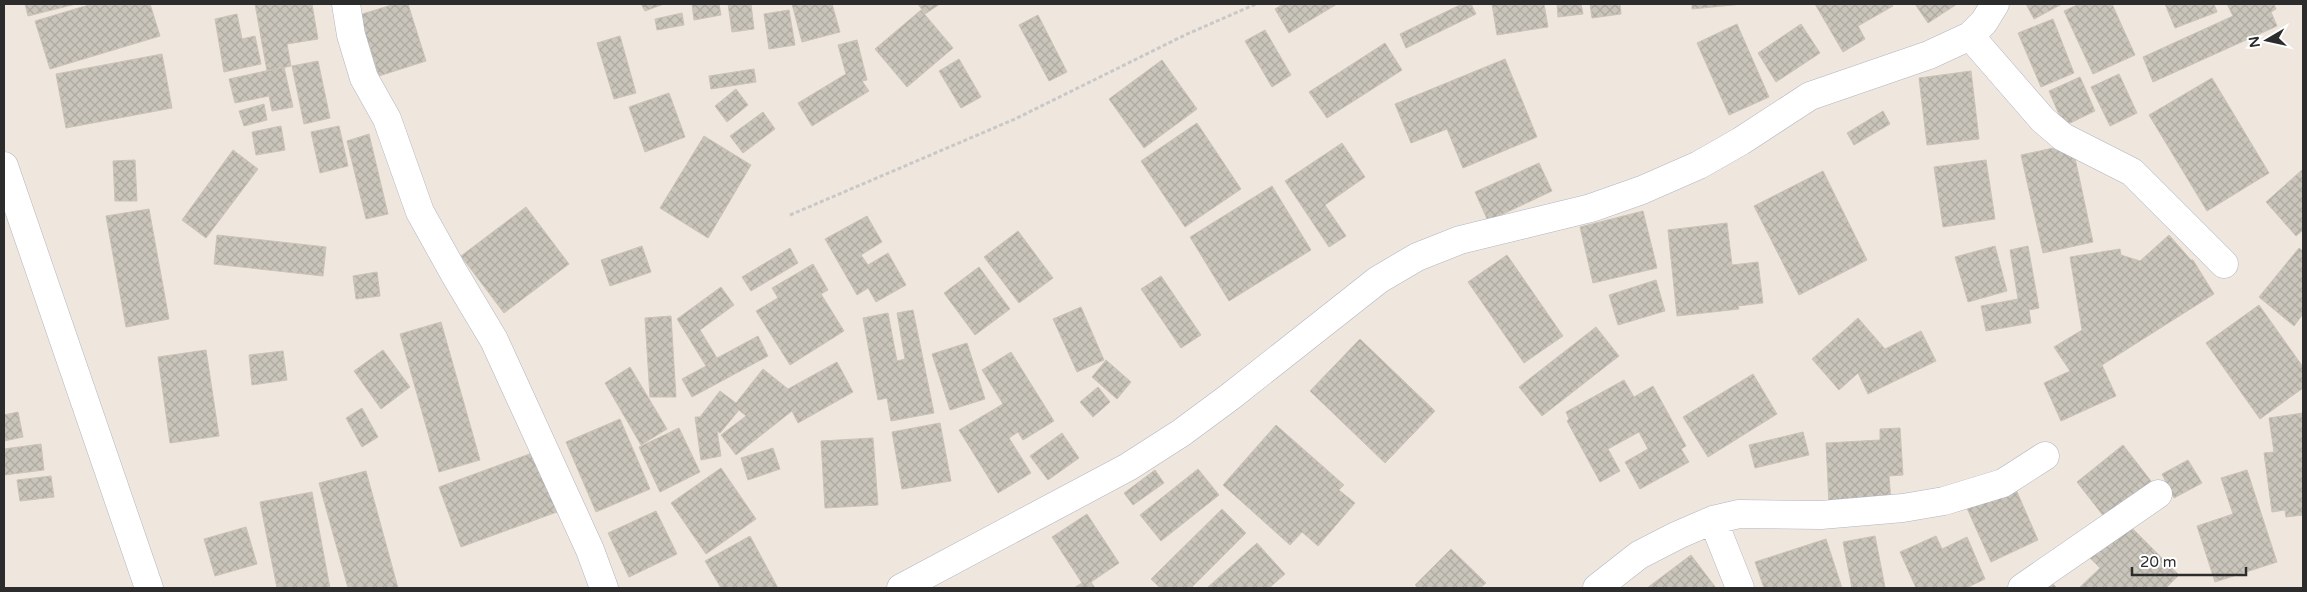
<svg xmlns="http://www.w3.org/2000/svg" width="2307" height="592" font-family="'Varela Round',sans-serif">
<style>
.building{fill:url(#building-cross-hatch);stroke:#cbc3b6}
.lines{fill:none;stroke-linecap:round;stroke-linejoin:round}
.minor-casing{stroke:#b1b4c1;stroke-width:29}
.path{stroke:#c8c8c8;stroke-width:3;stroke-dasharray:4 2.5;stroke-linecap:butt}
.minor{stroke:#fff;stroke-width:28}
</style>
<defs>
<pattern id="building-cross-hatch" width="8" height="8" patternUnits="userSpaceOnUse" patternTransform="scale(1.25)"><rect width="8" height="8" fill="#cac5bb"/><path d="M0 0l8 8M0 8l8-8" fill="none" stroke="#aea9a1"/></pattern>
</defs>
<rect width="100%" height="100%" fill="#efe7dd"/>
<path class="building" d="M25,4H76L28,16Z
M92,4H150L160,36L50,69L35,21Z
M255,4H312L318,39L287,44L291,66L267,71Z
M395,4H408L426,61L379,76L359,15Z
M641,4H664L645,11Z
M692,4H719L721,15L694,20Z
M728,4H751L754,29L732,32Z
M792,4H832L840,32L802,42Z
M918,4H940L925,14Z
M1283,4H1337L1289,33L1275,9Z
M1462,4H1471L1476,14L1406,48L1400,34Z
M1492,4H1544L1548,27L1497,35Z
M1557,4H1581L1583,14L1558,17Z
M1590,4H1620L1621,14L1592,18Z
M1692,4H1743L1692,9Z
M1815,4H1891L1893,6L1858,26L1865,39L1843,52Z
M1915,4H1957L1928,23Z
M2026,4H2062L2034,19Z
M2079,4H2112L2135,55L2093,74L2064,11Z
M2165,4H2214L2217,12L2175,28Z
M2227,4H2274L2276,9L2271,12L2277,26L2153,82L2143,57L2233,16Z
M789,10L795,45L769,49L764,14Z
M921,10L953,48L907,87L875,49Z
M682,13L684,25L657,30L655,19Z
M237,14L242,39L255,36L261,64L224,72L215,19Z
M1038,15L1067,72L1049,81L1019,25Z
M2053,19L2074,73L2041,87L2018,33Z
M1737,24L1769,97L1729,115L1697,43Z
M1801,24L1820,53L1776,82L1758,53Z
M1265,30L1291,75L1272,87L1245,41Z
M620,36L636,93L614,99L597,43Z
M857,40L867,80L862,81L869,91L812,126L798,103L846,74L838,45Z
M1385,43L1402,70L1327,118L1309,92Z
M162,54L172,108L66,128L56,74Z
M959,59L981,97L961,108L939,71Z
M1505,59L1537,137L1463,168L1447,129L1411,143L1395,104Z
M1162,60L1197,109L1144,148L1109,99Z
M318,61L330,118L304,124L292,66Z
M284,67L293,107L272,111L269,96L235,103L229,79Z
M754,69L756,82L711,89L709,76Z
M1971,71L1979,139L1927,145L1919,78Z
M2119,74L2137,113L2110,126L2091,87Z
M2080,77L2095,111L2064,126L2049,91Z
M2212,78L2269,173L2207,211L2149,115Z
M736,89L748,105L727,122L715,106Z
M669,93L685,137L645,152L629,107Z
M264,104L267,120L244,126L239,111Z
M1883,111L1890,124L1854,145L1847,133Z
M763,112L775,129L743,153L730,136Z
M1197,123L1241,189L1185,227L1141,161Z
M281,126L285,150L256,155L252,132Z
M339,126L348,166L320,173L311,132Z
M369,134L388,214L366,219L347,141Z
M704,136L751,165L708,238L660,208Z
M1342,143L1365,177L1325,205L1346,236L1329,247L1285,181Z
M2072,144L2093,242L2043,253L2021,155Z
M233,150L258,169L206,238L182,220Z
M135,160L137,201H115L113,161Z
M1986,160L1995,219L1943,227L1934,167Z
M1539,163L1552,191L1488,221L1475,192Z
M2303,169V230L2296,236L2266,202Z
M1823,171L1867,260L1799,295L1754,206Z
M1272,186L1311,250L1229,301L1190,237Z
M526,207L569,264L504,313L461,256Z
M149,209L169,319L126,327L106,216Z
M1643,211L1657,268L1593,283L1580,227Z
M867,216L882,242L861,255L868,265L888,253L906,285L876,302L868,288L857,295L825,239Z
M1727,223L1732,265L1758,262L1763,303L1738,306L1739,309L1677,316L1668,230Z
M1018,231L1053,278L1019,303L984,257Z
M217,235L326,247L323,276L214,264Z
M2169,235L2191,260H2193L2214,294L2102,365L2116,396L2061,421L2044,383L2070,371L2054,347L2082,330L2070,257L2120,249L2121,255L2140,261Z
M642,246L651,272L610,286L601,260Z
M1995,246L2007,291L1968,302L1955,257Z
M2028,246L2039,308L2029,310L2031,323L1986,331L1981,306L2018,299L2010,250Z
M790,248L798,263L751,291L742,277Z
M2299,248L2303,251V314L2294,326L2259,297Z
M1507,255L1563,336L1524,363L1468,282Z
M813,264L828,290L821,294L844,331L790,365L756,311L778,298L772,288Z
M979,267L1010,309L975,335L944,293Z
M377,272L380,296L356,299L353,276Z
M1161,276L1201,335L1181,348L1141,289Z
M1656,280L1665,311L1618,325L1609,295Z
M721,287L734,305L700,330L717,358L758,336L768,356L692,397L682,379L706,366L677,319Z
M2259,305L2303,367V388L2260,419L2206,343Z
M1081,307L1104,360L1077,372L1053,319Z
M913,310L934,413L891,421L887,398L878,400L863,318L888,313L897,361L905,359L897,313Z
M671,316L676,397H650L645,318Z
M1858,318L1885,349L1921,331L1936,361L1868,394L1858,373L1839,390L1812,359Z
M441,322L480,460L439,472L400,334Z
M1596,327L1619,356L1542,416L1519,387Z
M1360,339L1435,411L1385,463L1310,391Z
M967,343L985,399L950,410L932,354Z
M206,350L219,436L170,443L158,357Z
M383,350L410,387L381,409L354,371Z
M283,351L287,380L252,385L249,355Z
M1011,352L1054,421L1023,440L1018,432L1009,438L1031,473L998,493L959,430L1003,404L982,370Z
M1106,360L1131,382L1117,399L1092,377Z
M837,362L853,392L798,423L792,411L736,455L721,435L746,416L739,410L720,433L717,431L721,456L701,460L695,417H700L720,391L736,403L763,369L788,389Z
M630,367L667,429L641,445L605,383Z
M1753,374L1777,414L1708,457L1683,417Z
M1624,380L1634,397L1653,386L1686,446L1681,449L1689,462L1640,489L1625,462L1648,449L1639,432L1608,449L1620,471L1600,482L1567,421L1569,419L1566,412Z
M1098,387L1110,402L1093,417L1080,402Z
M362,408L378,437L362,447L346,418Z
M18,412L23,437L4,441V415Z
M2303,413V515L2286,517L2285,510L2272,512L2264,453L2274,452L2269,418Z
M620,419L650,489L596,512L566,442Z
M940,423L951,481L902,489L892,432Z
M1276,425L1344,485L1339,490L1355,503L1318,546L1302,532L1290,545L1223,485Z
M679,428L700,472L660,492L639,447Z
M1900,428L1903,475L1889,476L1891,502L1829,505L1826,443L1880,440V429Z
M1803,432L1809,455L1755,468L1749,445Z
M1062,433L1079,458L1048,480L1030,456Z
M873,438L878,505L825,508L821,441Z
M41,444L44,470L4,475V449Z
M2123,445L2151,481L2105,518L2077,482Z
M773,448L780,469L748,480L741,458Z
M535,452L557,512L461,547L439,487Z
M2188,460L2202,483L2174,498L2162,474Z
M721,468L756,519L706,554L671,503Z
M1198,469L1219,495L1161,541L1140,515Z
M1155,470L1164,483L1133,505L1124,493Z
M2247,470L2277,562L2215,582L2197,526L2233,514L2221,478Z
M366,471L398,588H348L319,483Z
M51,476L54,497L20,501L17,480Z
M2014,485L2038,540L1991,562L1966,506Z
M312,492L330,588H277L260,502Z
M1222,509L1246,533L1191,588H1160L1151,579Z
M656,511L677,554L629,577L608,533Z
M1087,514L1119,563L1091,582L1095,588H1074L1082,583L1052,537Z
M2125,521L2179,575L2166,588H2079L2100,568L2089,557Z
M246,527L257,564L215,576L204,539Z
M750,536L778,588H721L705,561Z
M1875,536L1885,587L1852,588L1843,542Z
M1936,536L1942,549L1967,537L1985,579L1966,588H1916L1900,552Z
M1826,539L1842,588H1764L1755,562Z
M1257,543L1285,574L1269,588H1207Z
M1451,549L1486,583L1480,588H1418L1415,585Z
M1691,555L1716,588H1647Z
M2052,583L2057,588H2047Z"/>
<g class="lines">
<defs>
<path id="minor" d="M346,4L351,35L364,78L387,119L420,212L454,273L494,340L590,550L604,588
M1970,36L2043,120L2063,137L2132,172L2224,264
M4,166L149,588
M1713,520L1740,588
M901,588L1128,467L1181,433L1231,396L1378,280L1417,257L1460,240L1591,208L1642,190L1699,165L1741,141L1810,96L1929,55L1970,36L1984,22L1995,4
M1597,588L1639,555L1678,535L1713,520L1739,514L1821,515L1903,508L1944,501L2003,483L2045,456
M2022,588L2158,494"/>
</defs>
<use href="#minor" class="minor-casing"/>
<path class="path" d="M790,215L1015,119L1185,35L1256,4"/>
<use href="#minor" class="minor"/>
</g>
<rect width="2307" height="592" fill="none" stroke="#2c2c2c" stroke-width="10"/>
<g transform="translate(2267 40) rotate(261)" stroke="#ffffff" stroke-width="4" paint-order="stroke">
<path d="M0-4L9 19L0 12L-9 19Z" fill="#2c2c2c"/>
<text y="-8" font-size="14" font-weight="bold" text-anchor="middle" fill="#2c2c2c">N</text>
</g>
<path d="M2132 567v8h114v-8" fill="none" stroke="#2c2c2c" stroke-width="2.5"/>
<text x="2140" y="567" font-size="15" fill="#2c2c2c" stroke="#ffffff" stroke-width="4" paint-order="stroke">20 m</text>
</svg>
